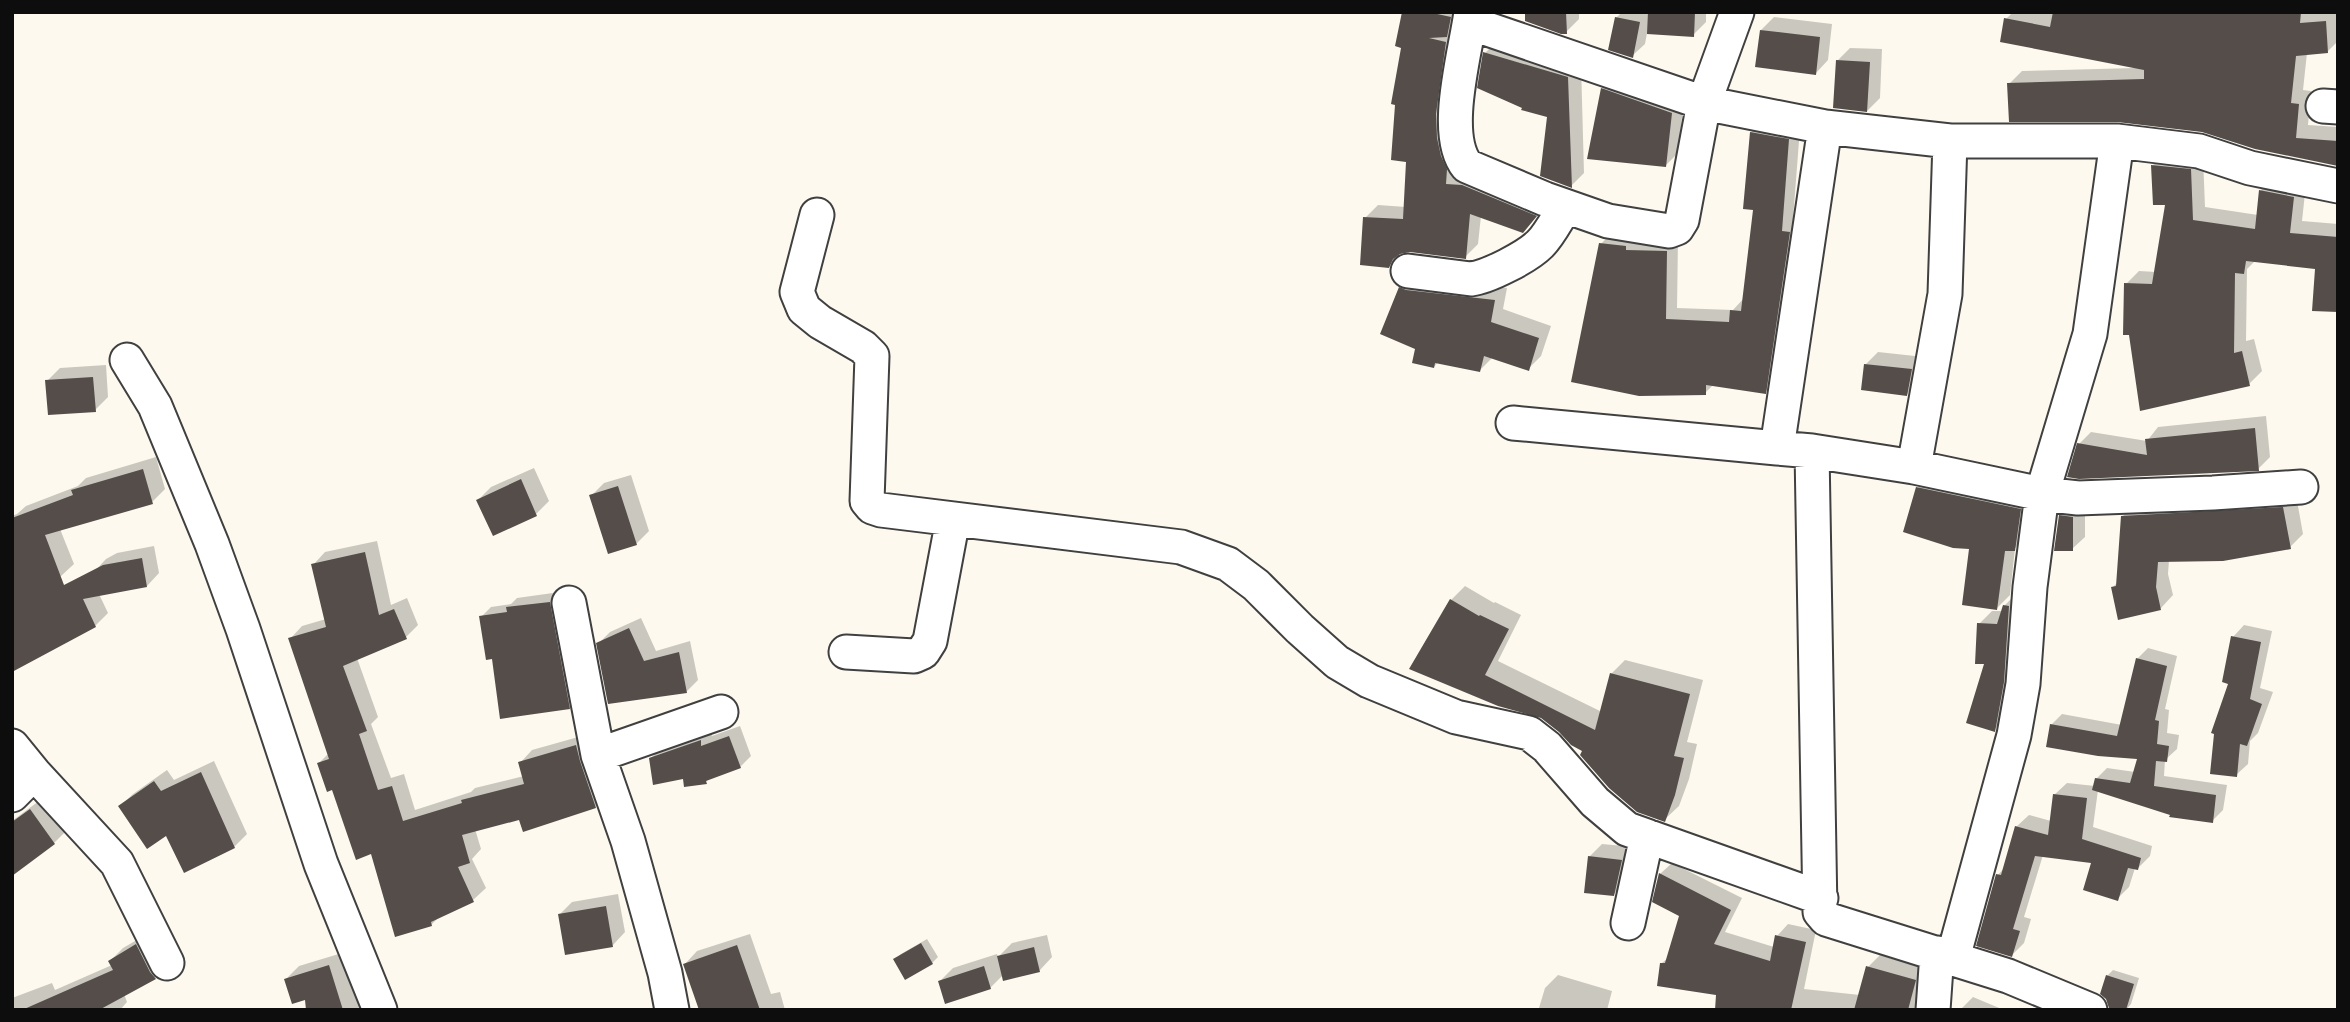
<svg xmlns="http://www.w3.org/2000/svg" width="2350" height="1022" font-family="'Zilla Slab',serif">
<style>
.shadow{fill:#0003}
.building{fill:#544d4a}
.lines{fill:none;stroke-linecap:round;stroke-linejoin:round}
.street-casing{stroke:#404040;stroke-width:37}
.street{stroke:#fff;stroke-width:33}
</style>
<rect width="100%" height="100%" fill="#fdf9ee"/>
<path class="shadow" d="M1404,12H1461L1453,143L1548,203L1523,231L1481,216L1478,244L1465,257L1410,250L1402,253L1388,266L1365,218L1378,205L1406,207L1408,160L1403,46Z
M1526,12H1579V19L1566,32Z
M1622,12H1706V22L1693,35L1647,33L1645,44L1632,56L1616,18Z
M2013,12H2338V41L2327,52L2307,53L2303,90L2311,91L2308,125L2338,127V165L2009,84L2022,71L2135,68L2006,19Z
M1774,17L1832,24L1828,60L1816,73L1761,30Z
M1498,40L1581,64L1584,173L1571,186L1549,115L1485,53Z
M1850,48L1882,49L1880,98L1867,111L1837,61Z
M1615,76L1684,100L1678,153L1666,165L1602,89Z
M1764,120L1800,128L1793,219L1801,220L1777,380L1765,392L1714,384L1705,393L1601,244L1613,231L1678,239L1677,308L1733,310L1744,298L1755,208L1751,132Z
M2166,153L2203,157L2205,207L2258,215L2261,190L2274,178L2306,184L2302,221L2338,224V311L2317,267L2256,260L2247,269L2246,341L2254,339L2262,371L2249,384L2126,284L2139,271L2156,272L2167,203L2153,165Z
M1413,276L1507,288L1503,309L1551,326L1541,356L1528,369L1493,357L1480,370L1438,362L1434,367L1417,348L1400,288Z
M1878,352L1924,357L1920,381L1907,394L1865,365Z
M106,365L108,397L95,410L47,381L60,368Z
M2266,416L2270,457L2258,469L2079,477V444L2091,432L2147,441L2158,427Z
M156,457L165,489L152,502L60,529L74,564L61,576L12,585V516L17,514L26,506L78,486L86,478Z
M534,468L549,501L536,514L478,500L491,487Z
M631,475L649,531L636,544L591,496L604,483Z
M1931,475L2033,497L2027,536L2015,548L2010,595L1997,608L1971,548L1918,488Z
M2296,495L2303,534L2290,547L2169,560L2168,574L2173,595L2161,608L2119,617L2112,588L2118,582L2123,516L2136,503Z
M2073,503L2085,504V537L2072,549L2060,516Z
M377,541L391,605L407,598L418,625L406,637L357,658L378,717L371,724L391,778L404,774L415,810L471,792L475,788L524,776L520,763L532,750L589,734L608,794L595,807L520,818L475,829L481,849L472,859L486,888L473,900L440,916L431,925L372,852L319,763L329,753L290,639L302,626L326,619L313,565L325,552Z
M154,546L159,573L147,586L99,594L108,613L95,626L12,661L106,559L117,553Z
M1465,586L1494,603L1495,602L1521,615L1498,661L1602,712L1611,674L1625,660L1703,680L1687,742L1697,744L1689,779L1679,806L1664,820L1585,750L1542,716L1412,668L1451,600Z
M560,592L579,698L569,708L493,656L481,617L491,607L511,604L517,598Z
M2017,593L2007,717L1994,730L1986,663L1979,624L1992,611H2002L2004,606Z
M641,618L656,651L690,641L698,680L686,692L598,644L610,632Z
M2244,625L2272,631L2260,688L2273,692L2258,733L2250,741L2248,764L2236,775L2230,682L2233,637Z
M2148,648L2177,656L2165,709L2169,710L2167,733L2179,735L2177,749L2165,760L2164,776L2227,785L2223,810L2212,821L2098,790L2093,827L2152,846L2150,856L2138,868H2135L2129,887L2117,899L2093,862L2043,855L2024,917L2031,919L2024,943L2012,955L1998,875L2005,867L2016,827L2029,815L2051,821L2054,795L2067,783L2095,786L2096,779L2107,768L2135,772L2140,758L2051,725L2062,714L2122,725L2137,659Z
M740,726L751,756L740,767L710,777L706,782L685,777L651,758L662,747L711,730L712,736Z
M214,761L247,834L234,847L185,871L166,833L120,806L133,794L167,770L174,780Z
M43,798L67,830L54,843L12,873V821Z
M1602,844L1634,847L1627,881L1614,894L1589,857Z
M1672,863L1742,898L1725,932L1774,947L1777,936L1788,924L1816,930L1804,989L1860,995L1868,967L1880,955L1926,969L1918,1010H1717L1718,994L1662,963L1669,957L1681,915L1660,874Z
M618,894L625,932L613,945L559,915L572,902Z
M149,933L167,965L155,977L124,994L127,1002L120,1010H12V998L52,983L55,990L112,965L110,961L123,948Z
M750,934L771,994L780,992L785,1010H703L685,964L697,951Z
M1047,935L1052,957L1040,970L1004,979L1003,975L990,988L940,981L953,968L997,954L998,957L1012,943Z
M927,939L938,957L932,963L895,960L901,954Z
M342,953L355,995H358L359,1010H308L307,998L286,979L299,966Z
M2113,970L2139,978L2131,1004L2126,1010L2110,1006L2107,976Z
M1558,975L1612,991L1607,1010L1539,1008L1545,988Z
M1973,997L2004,1010H1960Z"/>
<path class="building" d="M1402,12H1428L1451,17L1447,37L1429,38L1446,42L1436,114L1437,138L1441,156L1447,169L1446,184L1462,185L1537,216L1523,233L1470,214L1466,259L1410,252L1400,254L1393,259L1389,268L1360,265L1363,217L1403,219L1406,162L1391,160L1395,105L1391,104L1401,48L1395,46Z
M1525,12H1566L1567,34H1561L1525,21Z
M1648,12H1695L1694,37L1647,34Z
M2053,12H2301L2300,23L2326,21L2328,53L2296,56L2291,103L2299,104L2296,138L2338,141V166L2255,149L2202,132L2117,122H2009L2007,83L2144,79V70L2000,42L2004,18L2050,27Z
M1615,17L1640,22L1633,58L1608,50Z
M1760,30L1820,37L1816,75L1755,67Z
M1483,52L1568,77L1572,188L1540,176L1547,117L1521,110L1522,108L1477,88Z
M1836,60L1870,62L1867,112L1833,108Z
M1601,88L1672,113L1666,167L1587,159Z
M1750,132L1789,139L1782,231L1790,232L1766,394L1706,385V395L1639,396L1571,382L1599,243L1626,246V250L1667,251L1666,319L1729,322L1730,310L1741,311L1753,210L1743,209Z
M2151,165L2191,169L2193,220L2255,229L2259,190L2294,197L2290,233L2338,237V312L2312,311L2315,269L2246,261L2244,274L2235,273L2234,353L2242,351L2250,386L2140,411L2129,335H2123L2124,283L2152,284L2165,205H2153Z
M1399,287L1406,290L1495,300L1491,322L1539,338L1529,371L1484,356L1480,372L1435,363L1434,368L1412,363L1415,349L1380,334Z
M1864,364L1912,369L1907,396L1861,390Z
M93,377L96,412L48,415L45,380Z
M2255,428L2259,471L2079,479L2067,477L2077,443L2147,455L2145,439Z
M143,469L153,504L45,535L64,585L103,565L142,558L147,587L83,599L96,627L12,672V518L73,495L71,490Z
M521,479L537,516L493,536L476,500Z
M618,486L637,545L608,554L589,495Z
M1916,487L2021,509L2015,551H2005L1997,610L1962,605L1969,549L1953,548L1903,532Z
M2283,507L2291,549L2223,561L2158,562L2156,587L2161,610L2118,620L2111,587L2116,586L2121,516Z
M2059,515L2073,517V551H2054Z
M365,552L379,615L394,609L407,639L343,666L367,731L359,734L378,790L392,786L403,821L462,803L461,800L524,784L518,762L576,745L580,761L596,808L523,832L519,820L462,835L470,863L458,867L474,902L431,922L432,926L395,937L371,854L356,860L332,790L327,792L317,763L329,759L288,638L326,627L311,564Z
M1450,599L1479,616L1480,615L1509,629L1485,675L1595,730L1610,673L1690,694L1674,756L1684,758L1675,795L1665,822L1637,812L1609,788L1580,755L1582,751L1571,745L1559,732L1541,718L1498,706L1409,669Z
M550,602L570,709L500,719L492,659L486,660L479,616L507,612L506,607Z
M2003,605L2009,606L2004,682L1995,732L1966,723L1984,664H1975L1977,623L1997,624Z
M629,628L644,661L679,652L687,693L608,704L596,643Z
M2231,636L2261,642L2250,699L2262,704L2247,746L2240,744L2237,777L2210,774L2214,734L2211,733L2228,684L2222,682Z
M2136,658L2167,666L2155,720L2159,721L2157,744L2169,746L2167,762L2156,761L2154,786L2216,795L2213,823L2169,817L2170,815L2092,790L2095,778L2130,783L2137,759L2098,756L2046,747L2050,724L2117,736Z
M729,736L741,768L706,781L707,784L684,787L683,779L653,785L649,758L701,740V746Z
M201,772L235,848L184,873L166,836L147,849L118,806L154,781L161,791Z
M2053,794L2087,798L2082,839L2141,858L2138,870L2128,868L2118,901L2083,890L2091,863L2035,856L2013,929L2020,931L2012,957L1976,946L1996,874L2001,875L2015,826L2048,835Z
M30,809L55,844L12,876V822Z
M1588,856L1622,860L1614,896L1584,893Z
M1659,873L1731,910L1714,944L1770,961L1775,935L1806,942L1791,1010H1715L1716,995L1657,986L1660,963H1665L1679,916L1652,902Z
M606,906L613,947L565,955L558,914Z
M921,943L933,964L905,980L893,959Z
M136,944L150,972L156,979L99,1010H22L113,970L108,961Z
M737,945L760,1010H699L683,964Z
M1034,947L1040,972L1003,981L997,956Z
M329,965L343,1010H306L305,1000L292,1004L284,979Z
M984,966L991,989L945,1004L938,981Z
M1866,966L1916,980L1908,1010H1854Z
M2106,975L2134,984L2126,1010L2109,1008L2106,999L2100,994Z"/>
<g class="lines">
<defs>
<path id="street" d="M1471,12C1466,51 1441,134 1467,166L1545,199L1608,221L1669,231L1677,228L1682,220L1704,103L1737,12
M1470,23L1704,103L1825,127L1950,141H2117L2199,151L2250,168L2338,186
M2323,106L2338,107
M1825,127L1777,448L1812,451L1914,467
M1950,141L1945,294L1914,467L2042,494L2078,498L2213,493L2301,487
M817,215L797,292L804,309L820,322L863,347L872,356L867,501L872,507L881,510L1181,547L1228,564L1256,585L1300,629L1337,662L1369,681L1456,717L1529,733L1547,747L1595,802L1627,829L1821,898
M1408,271L1471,279C1488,277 1527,257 1540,244C1550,234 1557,219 1565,207
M127,360L155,406L212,544L243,629L321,864L380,1010
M1513,423L1777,448
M1812,451L1820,912L1826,919L2008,976L2090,1010
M569,603L598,755L628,841L665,973L672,1010
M846,652L914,656L923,652L930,641L953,519
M12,746L34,773L12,795
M598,755L721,712
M34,773L117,863L167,963
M1628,923L1647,836
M1953,958L2014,735L2023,684L2030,587L2042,494L2090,334L2117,141
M1933,1010L1937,953"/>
</defs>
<use href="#street" class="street-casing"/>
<use href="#street" class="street"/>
</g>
<rect width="2350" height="1022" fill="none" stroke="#0d0d0d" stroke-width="28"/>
</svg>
